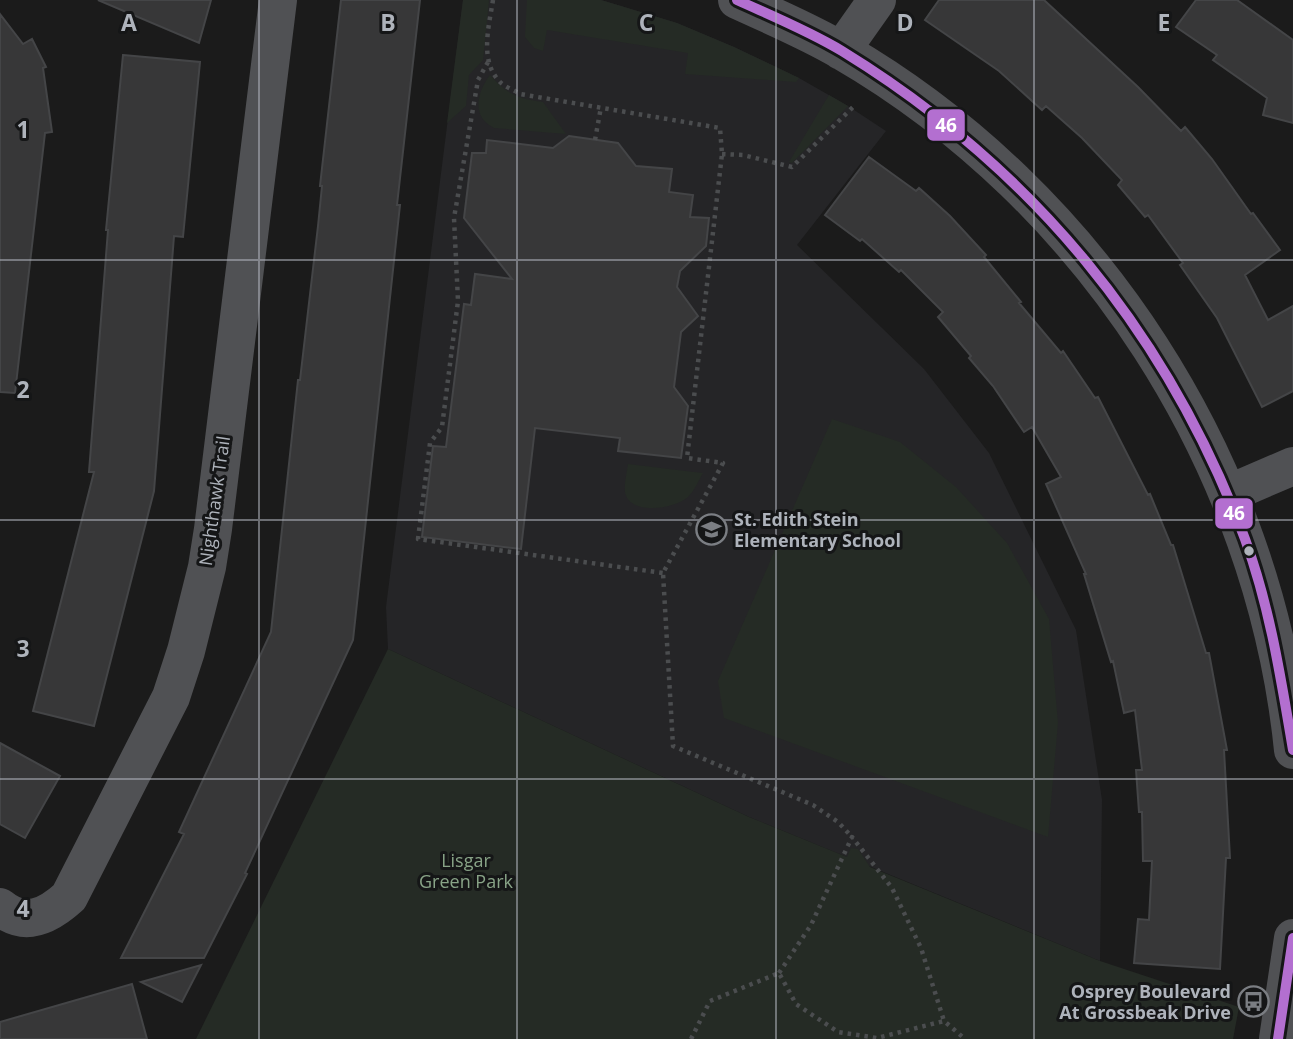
<svg xmlns="http://www.w3.org/2000/svg" width="1293" height="1039" font-family="'Open Sans',sans-serif">
<style>
.built{fill:#252527}
.green{fill:#252b25}
.building{fill:#373738;stroke:#444547;stroke-width:2}
.lines{fill:none;stroke-linecap:round;stroke-linejoin:round}
.path{stroke:#4b4d4f;stroke-width:4.5;stroke-dasharray:3.5 5;stroke-linecap:butt}
.minor{stroke:#505154;stroke-width:38}
.bus-1-casing{stroke:#151617;stroke-width:16}
.bus-1{stroke:#b36fd0;stroke-width:10}
.grid{fill:none;stroke:#aeb3bb;stroke-width:2;stroke-opacity:0.55}
.bus-dot{fill:#aeb3bb;stroke:#151617;stroke-width:2.5}
.labels{text-anchor:middle;stroke-width:6;stroke-linejoin:round;paint-order:stroke}
.street-label{font-size:18px;fill:#aeb3bb;stroke:#151617}
.poi-label{font-size:18px;font-weight:bold;fill:#aeb3bb;stroke:#151617;text-anchor:start}
.park-label{font-size:18px;fill:#88a387;stroke:#151617}
.grid-label{font-size:23px;text-anchor:middle;font-weight:bold;fill:#aeb3bb;stroke:#151617;stroke-width:6;stroke-linejoin:round;paint-order:stroke}
.line-badge{stroke:#151617;stroke-width:2.5}
.badge-label{font-size:19px;text-anchor:middle;font-weight:bold;fill:#fff}
</style>
<rect width="100%" height="100%" fill="#1b1b1b"/>
<path class="built" d="M463,0H601L611,3L677,23L734,47L799,78L848,106L886,131L797,245L924,369L989,453L1076,630L1102,800L1100,961L749,817L388,649L386,607Z"/>
<path class="green" d="M463,0H489L483,60L469,75L466,106L447,123Z
M527,0H601L611,3L677,23L734,47L799,78L796,82L685,74L688,53L547,30L543,51L534,48L525,37Z
M490,75C508,95 517,98 543,102L566,134L494,128C471,117 477,92 490,75Z
M829,95L848,106L792,163L789,162Z
M832,419L900,442L956,487L1007,543L1049,619L1058,723L1048,837L724,718L718,681Z
M628,464L702,473H703C698,481 695,490 688,497C675,509 629,516 625,492C624,484 627,472 628,464Z
M388,649L749,817L847,857L851,848L858,849L870,867L1100,961L1239,1007L1233,1039H196Z"/>
<path class="building" d="M98,0H211L199,43Z
M341,0H420L397,205H400L353,640L245,873L247,874L204,958H121L184,834L179,832L271,632L298,380H300L318,226L322,186H320Z
M939,0H1044L1138,87L1181,131L1185,127L1212,159L1251,214L1253,213L1280,250L1245,275L1268,320L1293,306V391L1262,407L1217,318L1180,265L1183,263L1148,215L1145,217L1118,185L1122,180L1082,138L1046,106L1042,110L999,71L925,20Z
M1196,0H1237L1293,40V123L1263,115L1267,98L1213,60L1217,55L1176,27Z
M0,14L23,44L32,39L46,67L43,68L52,132L45,133L15,393L0,392Z
M123,55L200,62L183,237L174,236L154,491L94,726L33,711L94,472H89L108,230H106Z
M569,136L618,143L636,166L672,169L669,192L693,195L690,217L709,218L706,246L680,271L677,287L698,316L681,332L674,387L688,406L681,458L618,451L620,438L535,428L521,549L422,537L433,446L446,447L464,304L471,305L475,274L512,279L464,218L472,153H486L487,140L553,148Z
M869,157L916,191L919,188L950,216L986,255L984,257L1021,302L1019,303L1061,353L1063,351L1095,398L1098,397L1148,495L1150,494L1171,545H1173L1206,653H1209L1227,750H1224L1230,858H1226L1220,969L1134,963L1138,919L1149,920L1152,861H1143L1142,812H1139L1136,770H1142L1135,710L1124,713L1113,661L1111,662L1084,574H1086L1046,484L1061,477L1032,427L1024,432L993,386L969,358L971,356L938,317L943,312L901,270L899,272L862,239L860,241L825,215Z
M0,743L60,776L25,838L0,824Z
M201,965L182,1002L141,982Z
M132,984L147,1039H0V1022Z"/>
<g class="lines">
<path class="path" d="M493,0C489,26 479,61 500,82C505,87 514,90 520,94L720,128L722,154L687,458L723,463L663,573L673,746L813,805L838,822L852,837
M488,62L478,80L454,218L458,301L442,427L430,443L418,539L663,573
M595,140L601,107
M722,154L743,155L792,167L854,106
M779,973L811,925L852,837L892,888L921,948L944,1021
M691,1039L710,1001L779,973L796,1004L838,1032L877,1038L944,1021L965,1039"/>
<path class="minor" d="M737,0C772,16 808,31 842,51C1092,196 1264,463 1293,750
M841,51L877,0
M1228,494L1293,466
M0,907C25,928 48,916 69,897L171,697L186,651L207,567L213,529L278,0
M1278,1039L1293,938"/>
<defs>
<path id="bus-1" d="M737,0C772,16 809,31 842,51C1031,167 1167,331 1245,539C1270,607 1281,679 1293,750
M1278,1039L1293,938"/>
</defs>
<use href="#bus-1" class="bus-1-casing"/>
<use href="#bus-1" class="bus-1"/>
</g>
<path class="grid" d="M259,0V1039M517,0V1039M776,0V1039M1034,0V1039M0,260H1293M0,520H1293M0,779H1293"/>
<defs>
<symbol id="school-ring" viewBox="-11 -11 22 22"><circle r="9.5" fill="#151617" stroke="#7b7e83" stroke-width="1.5"/><path d="M0-5L7-2L0 1L-7-2ZM-4 1L0 2.5L4 1V4Q0 6-4 4Z" fill="#7b7e83"/></symbol>
<symbol id="bus-ring" viewBox="-11 -11 22 22"><circle r="9.5" fill="#151617" stroke="#7b7e83" stroke-width="1.5"/><path d="M-5-6H5V4H4V6H2V4H-2V6H-4V4H-5ZM-3.5-4V0h7V-4ZM-3.5 1.2v1.5H-2V1.2ZM2 1.2v1.5H3.5V1.2Z" fill="#7b7e83"/></symbol>
</defs>
<g fill-rule="evenodd">
<use href="#school-ring" x="694" y="512" width="35" height="35"/>
<use href="#bus-ring" x="1236" y="984" width="35" height="35"/>
</g>
<circle class="bus-dot" cx="1249" cy="551" r="6"/>
<g class="labels">
<g class="street-label">
<text transform="translate(215 501) rotate(-82)" y="6">Nighthawk Trail</text>
</g>
<g class="poi-label">
<text x="734" y="526">St. Edith Stein<tspan x="734" dy="21">Elementary School</tspan></text>
<text x="1231" y="998" text-anchor="end">Osprey Boulevard<tspan x="1231" dy="21">At Grossbeak Drive</tspan></text>
</g>
<g class="park-label">
<text x="466" y="867">Lisgar<tspan x="466" dy="21">Green Park</tspan></text>
</g>
</g>
<g class="grid-label">
<text x="129" y="31">A</text>
<text x="388" y="31">B</text>
<text x="646" y="31">C</text>
<text x="905" y="31">D</text>
<text x="1164" y="31">E</text>
<text x="23" y="138">1</text>
<text x="23" y="398">2</text>
<text x="23" y="657">3</text>
<text x="23" y="917">4</text>
</g>
<g class="line-badge">
<rect x="926" y="108" width="40" height="34" rx="7" fill="#b36fd0"/>
<rect x="1214" y="497" width="40" height="33" rx="7" fill="#b36fd0"/>
</g>
<g class="badge-label">
<text x="946" y="132">46</text>
<text x="1234" y="520">46</text>
</g>
</svg>
